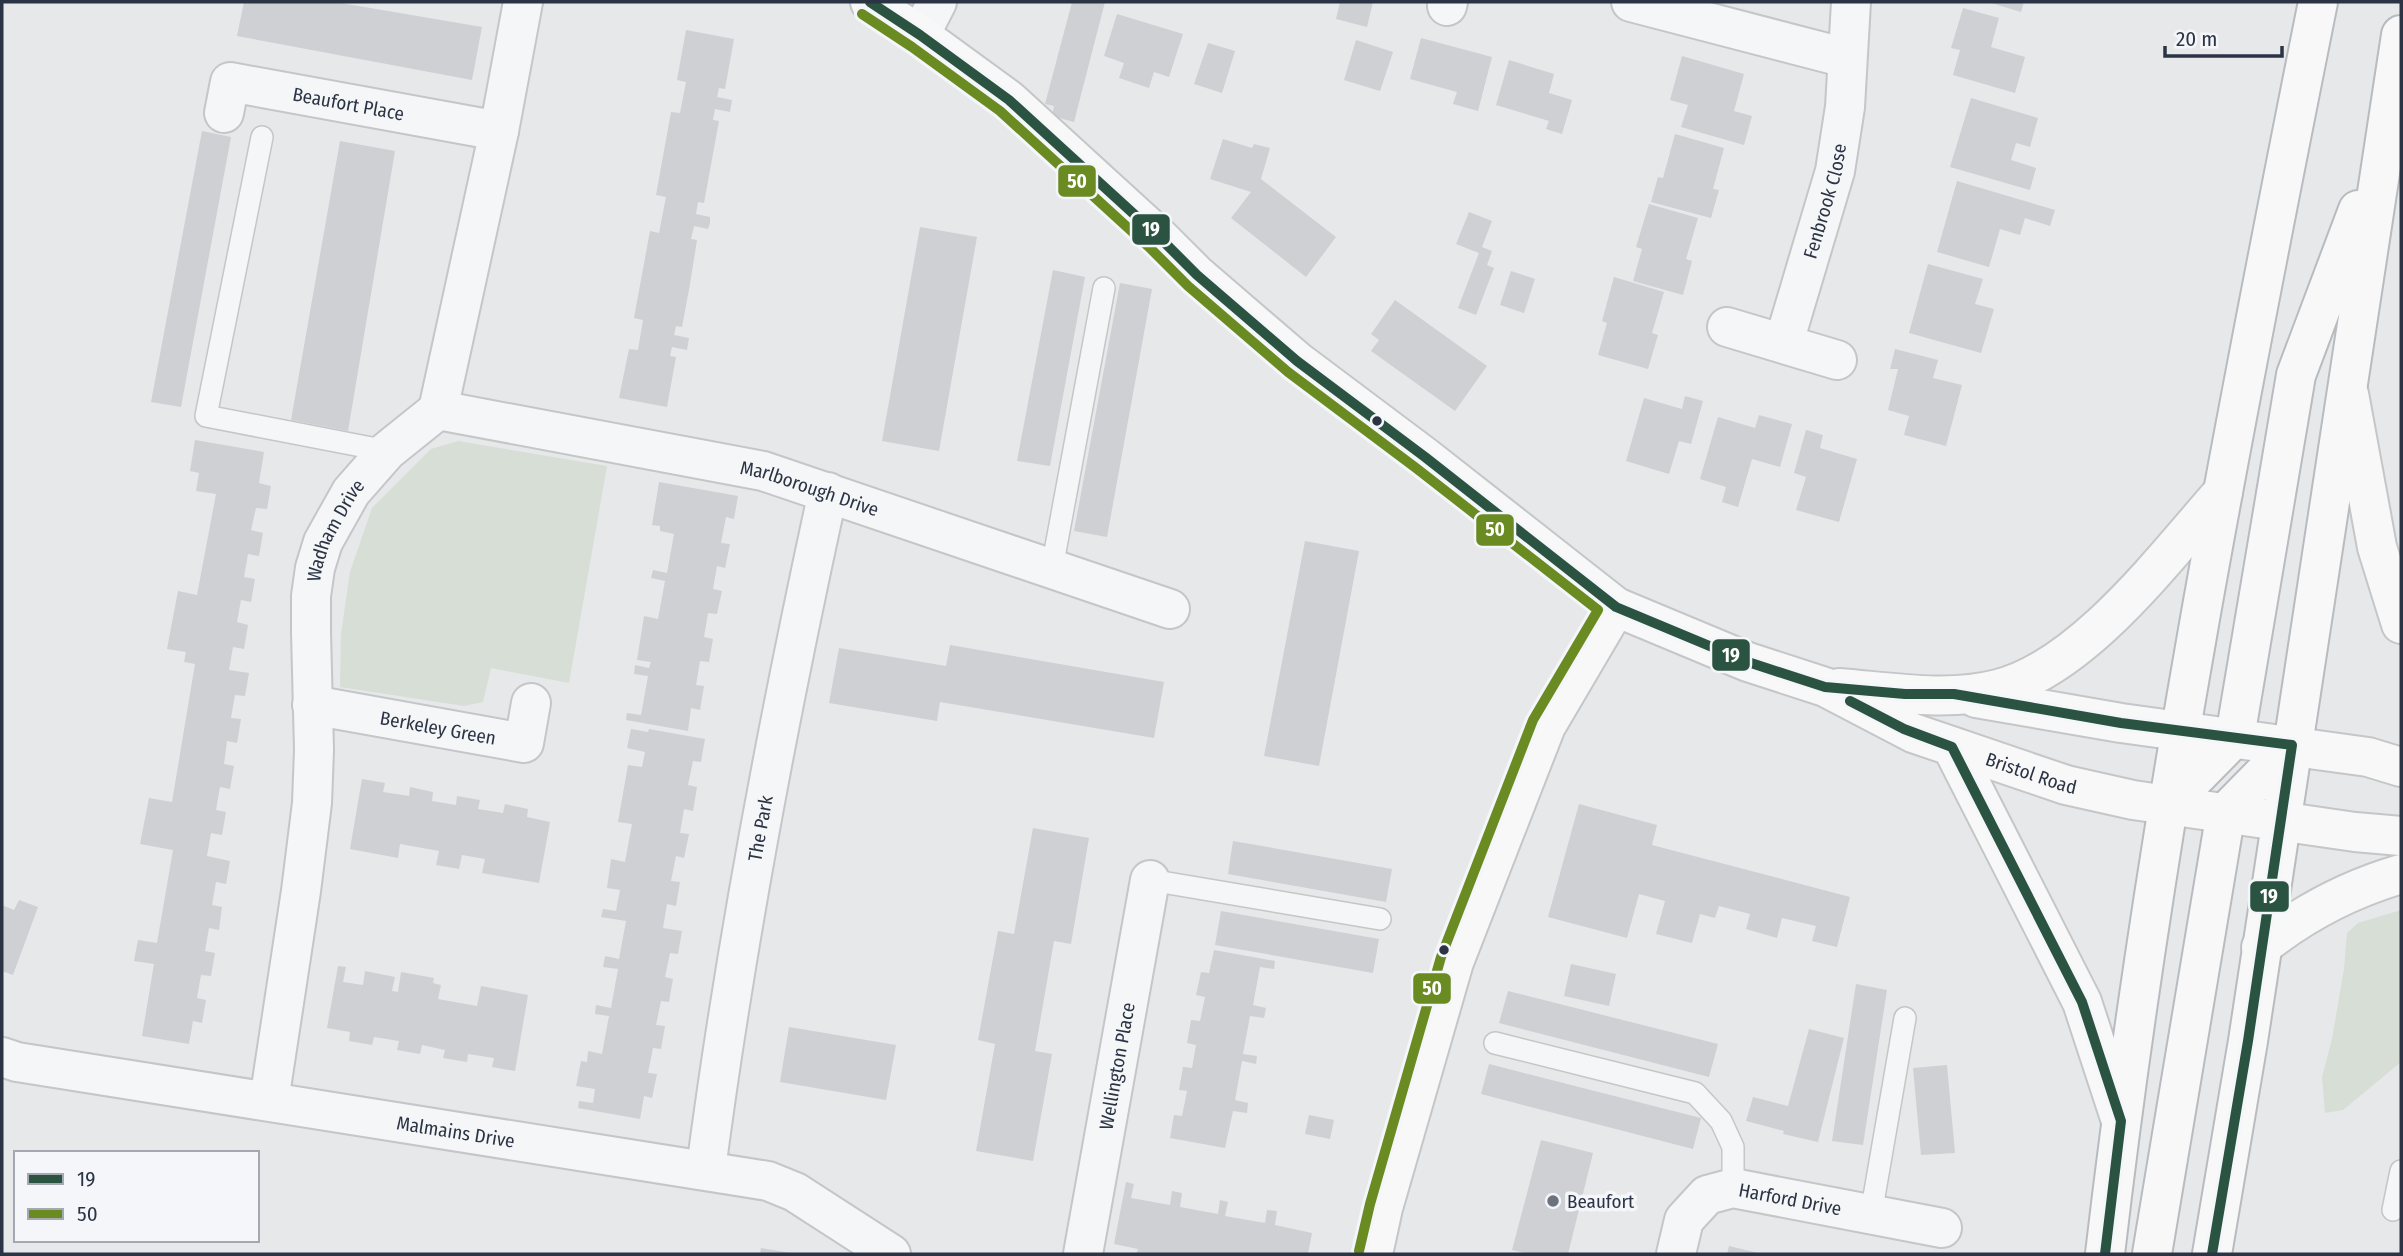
<svg xmlns="http://www.w3.org/2000/svg" width="2403" height="1256" font-family="'Fira Sans Condensed',sans-serif">
<style>
.green{fill:#d6ded6}
.building{fill:#ced0d3}
.lines{fill:none;stroke-linecap:round;stroke-linejoin:round}
.lane-casing{stroke:#c4c6c8;stroke-width:24}
.street-casing{stroke:#c4c6c8;stroke-width:42}
.secondary-casing{stroke:#c4c6c8;stroke-width:42}
.highway-casing{stroke:#b8bbbf;stroke-width:42}
.lane{stroke:#f5f6f7;stroke-width:21}
.street{stroke:#f5f6f7;stroke-width:38}
.secondary{stroke:#f8f8f8;stroke-width:38}
.highway{stroke:#f8f8f8;stroke-width:38}
.bus-1-casing{stroke:#f4f6f9;stroke-width:16}
.bus-2-casing{stroke:#f4f6f9;stroke-width:16}
.bus-1{stroke:#2b5341;stroke-width:10}
.bus-2{stroke:#6a8a22;stroke-width:10}
.bus-dot{fill:#2b3445;stroke:#f4f6f9;stroke-width:2.5}
.poi-dot{fill:#6c737f;stroke:#f4f6f9;stroke-width:2.5}
.labels{text-anchor:middle;stroke-width:7;stroke-linejoin:round;paint-order:stroke}
.street-label{font-size:19px;fill:#2b3445;stroke:#f4f6f9}
.poi-label{font-size:19px;fill:#2b3445;stroke:#f4f6f9;text-anchor:start}
.line-badge{stroke:#f4f6f9;stroke-width:2.5}
.badge-label{font-size:19px;text-anchor:middle;font-weight:bold;fill:#fff}
</style>
<rect width="100%" height="100%" fill="#e6e8ea"/>
<path class="green" d="M458,441L607,466L569,683L491,668L483,702L464,706L340,687L341,634L350,572L372,508L431,449Z
M2401,910V1062L2343,1110L2325,1113L2322,1077L2332,1039L2344,969L2347,933L2358,923Z"/>
<path class="building" d="M244,2H335L482,27L472,80L237,36Z
M1072,2H1105L1074,122L1052,116L1054,106L1045,104Z
M1340,2H1373L1367,27L1336,19Z
M1988,2H2024L2021,12Z
M1963,8L1999,18L1991,47L2025,57L2015,93L1953,75L1960,50L1951,48Z
M1117,14L1183,34L1169,77L1154,72L1149,88L1119,78L1124,63L1104,56Z
M686,30L734,39L725,89L719,88L717,97L732,100L730,112L715,109L713,120L719,121L704,203L698,202L696,214L710,217V223L708,229L694,226L691,239L697,240L690,284L682,327L676,326L674,335L689,338L687,350L672,347L670,356L676,357L667,407L619,398L629,349L638,350L643,320L634,318L650,231L659,233L666,197L656,195L671,112L680,113L686,82L677,80Z
M1421,38L1492,57L1478,111L1453,104L1457,92L1410,79Z
M1356,40L1393,52L1380,91L1344,80Z
M1208,43L1235,51L1222,93L1194,84Z
M1682,56L1744,74L1734,111L1752,116L1744,145L1681,127L1688,105L1670,100Z
M1509,60L1554,74L1549,93L1572,100L1562,134L1546,129L1549,121L1496,105Z
M1971,98L2038,118L2030,147L2016,143L2011,160L2036,168L2030,190L1950,167Z
M202,131L231,137L181,407L151,402Z
M1675,134L1724,148L1713,189L1719,190L1711,218L1651,202L1658,177L1663,178Z
M1223,139L1252,148L1254,144L1270,148L1261,179L1336,237L1306,277L1231,218L1251,192L1210,179Z
M340,141L395,151L348,431L291,420Z
M1957,181L2055,210L2050,226L2025,218L2020,235L2000,229L1989,267L1937,252Z
M1649,204L1698,218L1686,259L1692,261L1683,295L1633,281L1642,249L1636,247Z
M1469,212L1492,221L1482,247L1492,251L1487,265L1494,268L1476,315L1458,308L1479,253L1456,244Z
M920,227L977,237L939,451L882,441Z
M1928,264L1983,279L1975,304L1994,309L1981,353L1909,333Z
M1053,270L1085,277L1050,466L1017,461Z
M1511,271L1535,279L1524,313L1500,305Z
M1614,277L1664,292L1652,333L1658,335L1648,369L1598,355L1607,323L1602,321Z
M1120,283L1152,289L1107,537L1074,531Z
M1395,300L1487,366L1455,411L1371,351L1379,340L1371,334Z
M1895,349L1938,360L1933,378L1962,385L1946,446L1904,435L1909,416L1888,410L1898,369H1890Z
M1685,396L1703,401L1691,444L1679,441L1669,474L1626,461L1644,398L1682,409Z
M1759,415L1792,424L1780,467L1752,459L1738,507L1722,502L1726,487L1700,479L1718,417L1755,428Z
M1806,430L1823,435L1820,448L1857,459L1839,522L1796,510L1806,477L1794,473Z
M195,440L264,452L259,483L271,486L267,509L256,508L251,530L263,533L259,556L248,554L244,577L255,579L251,602L241,600L237,622L248,625L244,649L233,647L229,670L249,673L245,696L235,695L231,718L241,719L237,743L227,741L224,764L234,766L230,789L220,787L216,810L226,812L222,835L211,833L207,856L230,861L226,884L216,882L212,905L222,907L219,930L209,928L205,951L215,953L211,976L201,975L197,998L206,1000L202,1023L193,1021L189,1044L142,1036L154,964L134,961L138,940L157,943L173,850L140,844L149,798L172,802L195,664L184,662L186,652L167,649L178,591L197,595L216,494L196,491L199,473L190,471Z
M659,482L738,496L734,519L726,517L721,543L730,544L725,568L717,566L713,589L722,591L717,614L708,613L704,637L713,639L709,662L700,661L696,685L704,686L700,710L691,708L688,731L626,720L627,713L641,715L648,676L634,674L635,665L649,668L651,662L637,660L644,616L658,619L665,581L651,578L653,570L667,573L674,534L660,531V526L652,525Z
M1305,541L1359,551L1319,766L1264,756Z
M950,645L1164,682L1154,738L940,702L937,721L829,703L839,648L946,666Z
M631,729L648,732L649,729L705,739L701,762L693,761L688,785L697,787L693,811L684,809L680,833L689,834L684,858L676,856L671,881L680,882L676,906L667,904L663,928L682,931L678,954L670,953L665,977L673,979L669,1002L661,1001L656,1025L665,1026L661,1049L653,1048L648,1073L657,1074L652,1098L644,1096L640,1119L578,1108L579,1101L593,1103L595,1089L576,1086L581,1061L587,1062L588,1051L602,1054L609,1016L595,1014L596,1005L611,1008L618,969L603,967L605,956L619,959L626,921L601,917L603,909L616,911L620,890L607,888L611,859L625,862L632,824L618,822L628,765L642,767L645,752L627,748Z
M362,779L385,783L383,792L409,796L410,787L433,792L432,801L456,805L457,796L480,800L478,809L503,813L505,804L528,809L527,817L550,822L539,883L482,873L485,859L462,855L459,869L436,865L439,851L400,844L398,858L350,849Z
M1579,804L1657,825L1652,845L1850,897L1837,947L1812,941L1816,926L1782,918L1777,938L1746,929L1750,914L1719,906L1715,918L1700,914L1692,943L1656,934L1665,901L1639,894L1627,938L1548,917Z
M1033,828L1089,838L1071,944L1054,941L1035,1051L1052,1054L1033,1161L976,1151L995,1044L978,1040L998,931L1014,934Z
M1233,841L1392,869L1386,902L1228,874Z
M19,900L38,907L13,975L2,971V905L14,910Z
M1221,911L1379,939L1373,973L1215,945Z
M1214,950L1275,961L1274,969L1260,967L1253,1005L1266,1008L1264,1018L1250,1016L1243,1054L1257,1056L1256,1064L1242,1061L1235,1100L1248,1103L1247,1113L1233,1111L1225,1148L1170,1138L1174,1115L1182,1116L1187,1091L1179,1090L1183,1067L1192,1068L1196,1045L1187,1043L1191,1020L1200,1021L1205,997L1196,995L1201,972L1209,973Z
M1571,964L1616,974L1609,1006L1564,996Z
M338,966L346,967L343,982L363,985L365,971L395,977L392,991L398,992L401,972L434,978L433,983L441,985L438,999L477,1006L481,986L528,995L515,1071L492,1067L494,1058L468,1054L467,1062L443,1058L445,1050L422,1045L420,1054L397,1050L399,1041L374,1037L372,1045L349,1041L350,1032L327,1028Z
M1856,984L1887,990L1863,1145L1832,1141Z
M1508,991L1718,1044L1709,1077L1499,1023Z
M789,1027L896,1045L886,1100L780,1082Z
M1809,1029L1844,1038L1818,1142L1783,1134L1784,1131L1746,1121L1753,1097L1788,1106Z
M1489,1064L1701,1118L1693,1149L1481,1094Z
M1947,1065L1955,1153L1921,1155L1913,1068Z
M1309,1115L1334,1120L1330,1139L1305,1134Z
M1541,1140L1593,1153L1568,1254H1529L1512,1250Z
M1126,1182L1134,1184L1131,1198L1170,1205L1172,1191L1182,1193L1180,1207L1218,1214L1220,1200L1228,1202L1225,1216L1265,1223L1267,1210L1277,1211L1275,1225L1312,1233L1308,1254H1136L1138,1249L1114,1244Z
M1729,1246L1758,1253L1757,1254H1727Z
M761,1248L791,1253V1254H760Z"/>
<g class="lines">
<defs>
<path id="lane" d="M262,137L206,416L387,451
M1052,568L1104,288
M1150,880L1380,919
M1495,1043L1695,1093L1721,1121L1733,1147V1188
M2393,1210L2401,1171
M1871,1214L1905,1018"/>
<g id="street">
<path d="M1631,2L1846,58"/>
<path d="M1447,6L1448,2"/>
<path d="M920,35L937,2"/>
<path id="s1" d="M224,113L230,82L499,131"/>
<path d="M1727,327L1837,360"/>
<path id="s2" d="M1784,342L1835,171L1845,107L1851,2"/>
<path id="s3" d="M438,410L763,471L1170,609"/>
<path id="s4" d="M312,705L524,743L531,703"/>
<path id="s5" d="M2,1057L17,1062L768,1181L795,1192L891,1254"/>
<path id="s6" d="M269,1101L301,891L312,803L314,750L311,632V596L315,568L323,542L351,492L387,451L438,410L499,131L523,2"/>
<path id="s7" d="M706,1169C736,941 779,716 828,492"/>
<path id="s8" d="M1083,1254L1150,880"/>
<path id="s9" d="M1676,1254L1684,1220L1707,1195L1733,1188L1942,1228"/>
</g>
<g id="secondary">
<path id="s10" d="M870,2L920,35L1009,100L1159,237L1197,275L1297,361L1425,457L1616,607L1748,662L1825,687L1913,733L2066,785L2133,800L2355,832L2401,836"/>
<path d="M2349,394L2377,547L2401,624"/>
<path d="M1839,688C1890,692 1948,702 1998,689C2084,667 2165,557 2223,492"/>
<path d="M1976,698L2121,723L2368,757L2401,767"/>
<path d="M1952,747L2082,1002L2121,1121"/>
<path d="M2261,947C2302,914 2350,889 2401,874"/>
<path d="M1373,1254L1383,1208L1454,962L1546,726L1616,607"/>
</g>
<path id="highway" d="M2168,805L2235,737L2296,375L2358,210
M2105,1254C2154,833 2235,417 2318,2
M2152,1254L2226,812L2292,745
M2212,1254L2248,1041L2401,35"/>
</defs>
<use href="#lane" class="lane-casing"/>
<use href="#street" class="street-casing"/>
<use href="#secondary" class="secondary-casing"/>
<use href="#highway" class="highway-casing"/>
<use href="#lane" class="lane"/>
<use href="#street" class="street"/>
<use href="#secondary" class="secondary"/>
<use href="#highway" class="highway"/>
<defs>
<path id="bus-1" d="M870,2L920,35L1009,100L1159,237L1197,275L1297,361L1425,457L1616,607L1748,662L1825,687L1905,694H1954L2121,723L2292,745L2248,1041L2212,1254
M1850,701L1904,729L1952,747L2082,1002L2121,1121L2105,1254"/>
<path id="bus-2" d="M862,14L912,47L1000,111L1149,247L1188,286L1288,372L1416,468L1598,610L1533,720L1441,957L1370,1204L1359,1251"/>
</defs>
<use href="#bus-1" class="bus-1-casing"/>
<use href="#bus-2" class="bus-2-casing"/>
<use href="#bus-1" class="bus-1"/>
<use href="#bus-2" class="bus-2"/>
</g>
<g class="bus-dot">
<circle cx="1377" cy="421" r="6"/>
<circle cx="1444" cy="950" r="6"/>
</g>
<circle class="poi-dot" cx="1553" cy="1201" r="7"/>
<g class="labels">
<g class="street-label">
<text dy="7" stroke="none"><textPath href="#s1" startOffset="152">Beaufort Place</textPath></text>
<text dy="7" stroke="none"><textPath href="#s2" startOffset="147">Fenbrook Close</textPath></text>
<text dy="7" stroke="none"><textPath href="#s3" startOffset="380">Marlborough Drive</textPath></text>
<text dy="7" stroke="none"><textPath href="#s6" startOffset="579">Wadham Drive</textPath></text>
<text dy="7" stroke="none"><textPath href="#s4" startOffset="128">Berkeley Green</textPath></text>
<text dy="7" stroke="none"><textPath href="#s10" startOffset="1410">Bristol Road</textPath></text>
<text dy="7" stroke="none"><textPath href="#s7" startOffset="345">The Park</textPath></text>
<text dy="7" stroke="none"><textPath href="#s8" startOffset="191">Wellington Place</textPath></text>
<text dy="7" stroke="none"><textPath href="#s5" startOffset="460">Malmains Drive</textPath></text>
<text dy="7" stroke="none"><textPath href="#s9" startOffset="154">Harford Drive</textPath></text>
</g>
<g class="poi-label">
<text x="1567" y="1208">Beaufort</text>
</g>
</g>
<g class="line-badge">
<rect x="1057" y="164" width="40" height="34" rx="7" fill="#6a8a22"/>
<rect x="1131" y="213" width="40" height="33" rx="7" fill="#2b5341"/>
<rect x="1475" y="513" width="40" height="34" rx="7" fill="#6a8a22"/>
<rect x="1711" y="638" width="40" height="34" rx="7" fill="#2b5341"/>
<rect x="2249" y="880" width="41" height="33" rx="7" fill="#2b5341"/>
<rect x="1412" y="972" width="40" height="33" rx="7" fill="#6a8a22"/>
</g>
<g class="badge-label">
<text x="1077" y="188">50</text>
<text x="1151" y="236">19</text>
<text x="1495" y="536">50</text>
<text x="1731" y="662">19</text>
<text x="2269" y="903">19</text>
<text x="1432" y="995">50</text>
</g>
<rect width="2403" height="1256" fill="none" stroke="#2b3445" stroke-width="7"/>
<rect x="14" y="1151" width="245" height="91" fill="#f4f6f9" stroke="#a4a8b1" stroke-width="2"/>
<rect x="28" y="1174" width="35" height="10" fill="#2b5341" stroke="#a4a8b1" stroke-width="2"/>
<text x="77" y="1186" font-size="21" fill="#2b3445">19</text>
<rect x="28" y="1209" width="35" height="10" fill="#6a8a22" stroke="#a4a8b1" stroke-width="2"/>
<text x="77" y="1221" font-size="21" fill="#2b3445">50</text>
<path d="M2165 46v10h117v-10" fill="none" stroke="#2b3445" stroke-width="3.5"/>
<text x="2176" y="46" font-size="21" fill="#2b3445" stroke="#f4f6f9" stroke-width="5" paint-order="stroke">20 m</text>
</svg>
